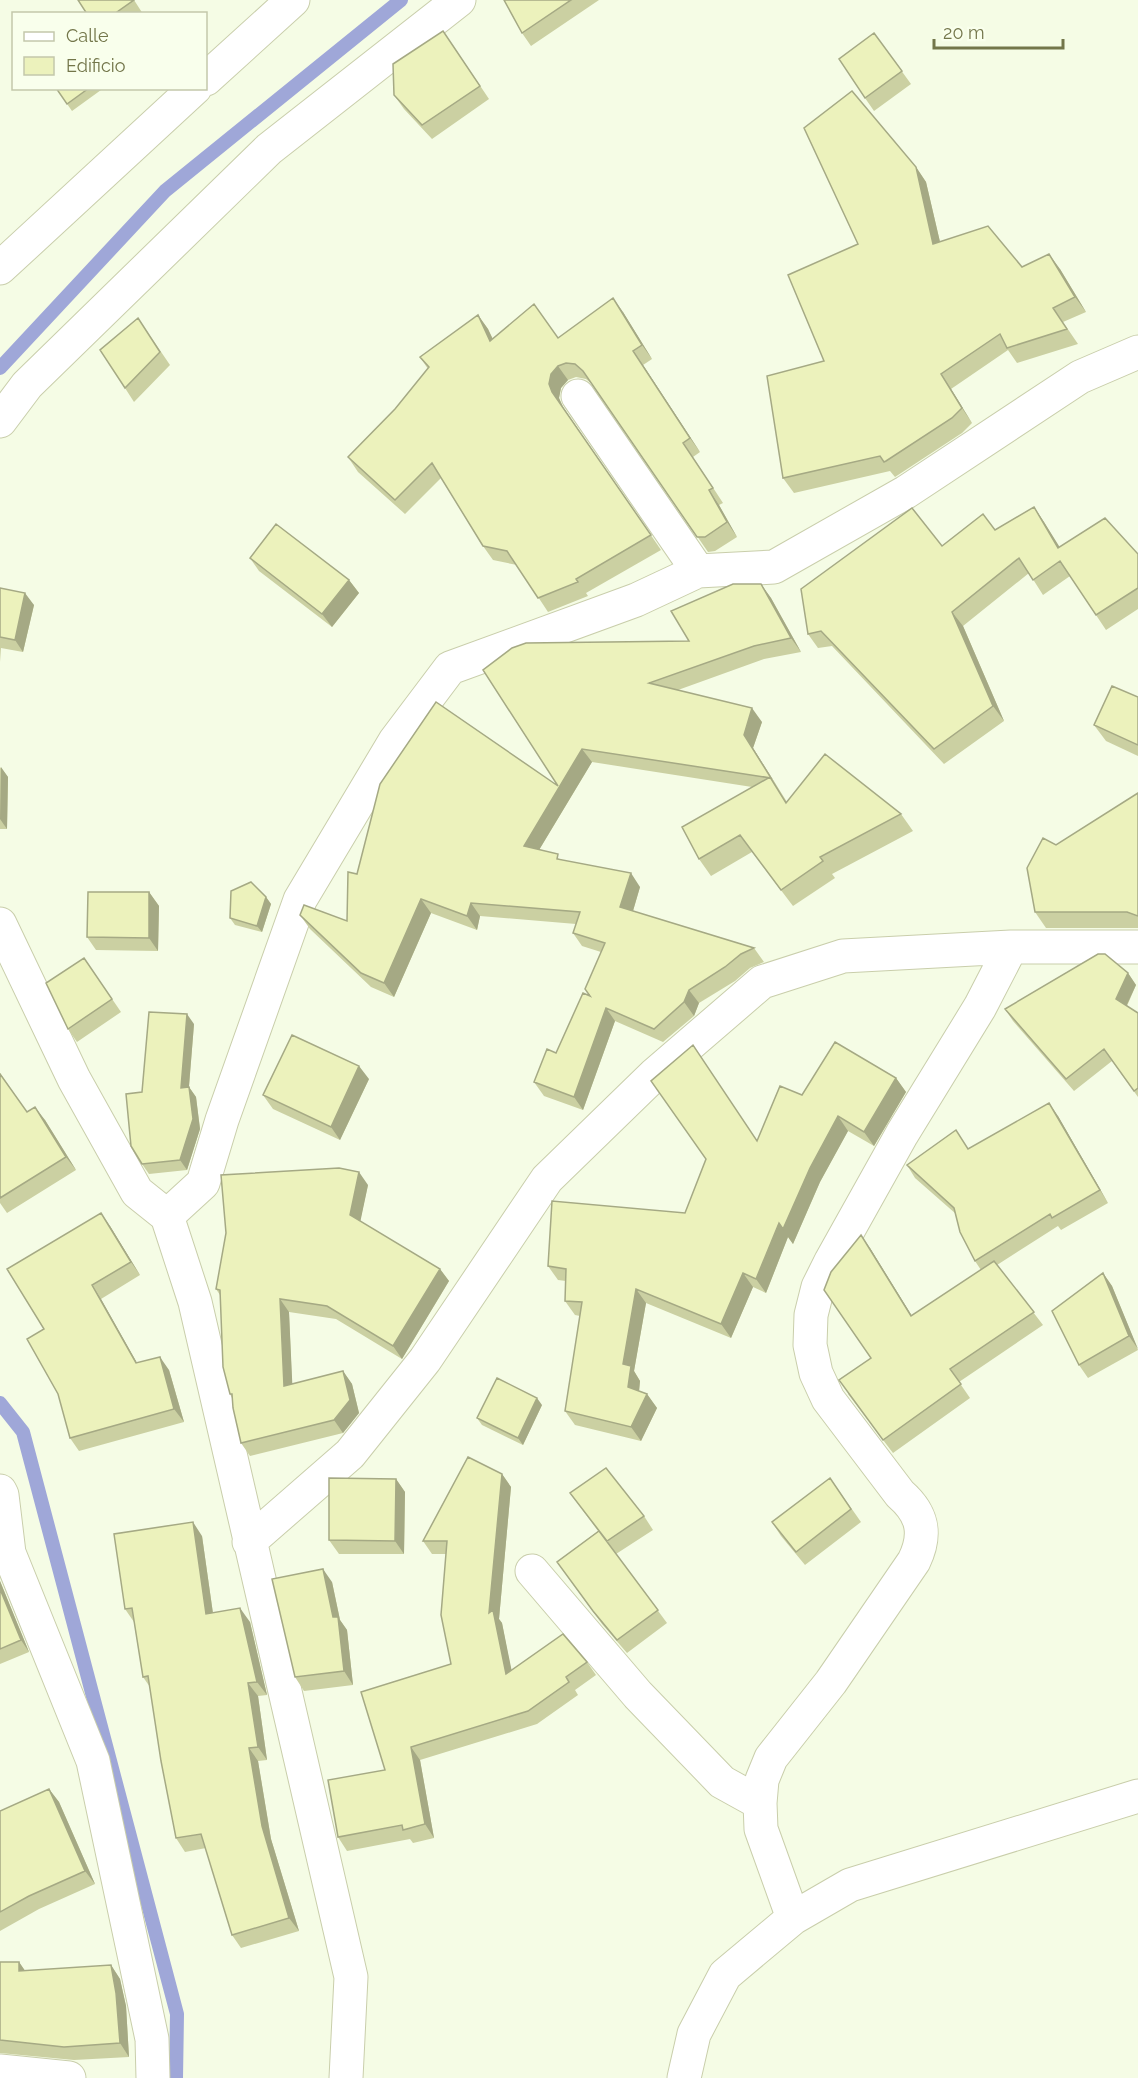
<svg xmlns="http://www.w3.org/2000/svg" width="1138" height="2078" font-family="Raleway,sans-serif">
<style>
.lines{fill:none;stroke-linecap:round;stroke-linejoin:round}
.stream{stroke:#9fa7d8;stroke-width:14}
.street-casing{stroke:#c9ceab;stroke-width:35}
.street{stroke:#fff;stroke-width:33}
.wall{fill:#cbd0a2}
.shaded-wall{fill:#a5a984}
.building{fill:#ecf2bc;stroke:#a5a984;stroke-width:1.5}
</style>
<rect width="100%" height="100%" fill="#f5fce5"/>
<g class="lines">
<path class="stream" d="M0,368L165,191L401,0
M0,1403L23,1432L177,2014L176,2078"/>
<defs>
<path id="street" d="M206,79L293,0
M0,268L195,88
M578,396L698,571
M0,421L27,385L269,149L459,0
M0,924L74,1079L137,1192L167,1216L195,1302L351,1977L346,2078
M167,1216L203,1183L222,1120L300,900L395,741L450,668L636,600L698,571L774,567L906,492L1080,377L1138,352
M0,1491L2,1495L9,1553L93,1761L152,2039L153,2078
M249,1542L350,1454L425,1360L547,1179L654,1075L762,982L843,956L1011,947H1138
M532,1571L638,1695L722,1782L760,1803
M793,1918L761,1829L760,1803L762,1780L771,1758L831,1682L914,1561C927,1534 923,1514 900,1494L828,1399L816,1373L810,1345L811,1315L818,1287L831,1261L902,1134L980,1007L1011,947
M0,2071L69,2078
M684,2078L694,2034L725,1975L793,1918L850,1885L1138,1796"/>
</defs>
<use href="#street" class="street-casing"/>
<use href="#street" class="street"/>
</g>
<path class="wall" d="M134,0L143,14H87Z
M504,0H599L531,46L522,33Z
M874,33L911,84L874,111L865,98Z
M452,44L489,99L432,139L404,109L394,95Z
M56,88H100L101,90L72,111Z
M916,167L926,182L940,242L1022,267L1060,269L1086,312L1063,322L1078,344L1017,363L1008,350L951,389L972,423L962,433L895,477L890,471L794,493L783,478L824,361L858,244Z
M623,312L652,359L643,365L700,452L693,457L723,503L719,505L737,537L715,551L708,552L593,385L586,379L576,377L568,380L561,388L559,398L563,407L661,550L586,593L588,596L548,612L517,565L493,560L483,546L441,478L405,514L358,472L348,457L395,409L428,369L420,357L478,315L488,329L493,339L558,338Z
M138,318L170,365L134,402L125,388Z
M1034,507L1044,522L1059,547L1138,554V609L1106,630L1070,576L1043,595L1029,573L963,626L1004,721L944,764L832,646L818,648L808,634L942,546L995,530Z
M250,558L349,580L359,593L332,627L259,571Z
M761,584L771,598L801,652L764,659L678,690L762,722L753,748L787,802L901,814L913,831L832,874L835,878L793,906L752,852L711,876L699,859L752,787L592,762L539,850L562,860L640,887L633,911L754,948L764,962L750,968L735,981L699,1003L694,1016L663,1042L615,1021L583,1110L544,1096L534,1082L556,1053L590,996L601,952L582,946L573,933L576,924L480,916L477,930L431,913L394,997L371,987L310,929L300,915L347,921L357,874L558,786L483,670L689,641Z
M0,588L34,605L23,652L1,648L0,662Z
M1138,697V756L1106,741L1094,725Z
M0,767L8,777L7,829H0Z
M1138,793V928H1046L1035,912L1056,845Z
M149,892L159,906L158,951L96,950L87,937Z
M266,897L271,904L262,932L235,925L230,918Z
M84,958L121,1012L77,1042L68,1029Z
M1128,973L1136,985L1127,1006L1138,1013V1097L1112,1061L1074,1091L1013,1021L1005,1009Z
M194,1024L189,1087L196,1097L200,1129L187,1170L149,1174L142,1164V1092Z
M0,1073L27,1112L45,1120L76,1170L7,1213L0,1203Z
M896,1078L906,1092L874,1146L848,1131L820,1182L793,1244L788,1237L766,1293L753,1287L731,1338L646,1303L634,1371L640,1381L639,1391L647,1394L657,1408L641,1441L575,1425L565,1411L580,1316L575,1315L565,1301L566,1281L558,1280L548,1266L685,1213L802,1095Z
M369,1079L340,1140L273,1109L263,1095Z
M1058,1116L1108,1203L1061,1230L1058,1226L997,1265L1043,1325L959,1382L970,1398L893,1453L848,1394L871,1358L870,1248L912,1316L981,1270L975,1261L956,1214L915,1178L907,1165L969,1148Z
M368,1185L360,1221L440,1269L449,1281L402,1359L336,1319L289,1312L292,1384L343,1371L352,1384L359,1413L343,1433L250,1456L241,1443L232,1398L230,1394L220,1295L216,1289Z
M110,1226L140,1275L101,1299L137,1363L169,1370L184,1422L79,1451L70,1438L44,1329Z
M1103,1273L1112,1286L1138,1350L1088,1378L1079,1365Z
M542,1405L523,1445L482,1425L477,1418Z
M502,1474L511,1487L499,1619L502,1623L511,1670L587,1662L596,1675L575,1690L578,1695L537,1724L420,1760L434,1838L413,1843L410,1839L347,1851L338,1837L385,1770L451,1664L446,1554H432L423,1541Z
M830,1478L861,1522L805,1565L781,1536L772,1522Z
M396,1479L405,1492L404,1554H339L329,1540Z
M570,1493L644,1516L653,1530L616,1554L667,1623L627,1653L602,1624L557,1562L598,1531Z
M202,1536L213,1613L250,1622L267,1695L258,1696L267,1760L258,1761L271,1839L299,1931L241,1948L232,1935L206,1848L185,1852L176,1838L150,1687L143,1677L134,1622L125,1609Z
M0,1581L29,1652L0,1664Z
M332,1582L340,1620L347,1630L353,1685L304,1691L295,1677Z
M49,1789L59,1802L95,1884L39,1909L0,1931V1811Z
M0,1962H19L25,1971L111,1965L120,1979L126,2006L129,2057L74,2060L0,2053Z"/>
<path class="shaded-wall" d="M916,167L926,182L944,259L933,244Z
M1049,254L1060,269L1086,312L1075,297Z
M613,298L623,312L652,359L642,345Z
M478,315L488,329L500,355L490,341Z
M633,351L643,365L700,452L690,438Z
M558,366L568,380L561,388L559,398L563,407L661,550L552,392L549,384L551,374Z
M941,374L951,389L972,423L962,408Z
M709,490L719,505L737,537L727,522Z
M1034,507L1044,522L1069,562L1058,548Z
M349,580L359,593L332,627L322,614Z
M761,584L771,598L801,652L791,638Z
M25,593L34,605L23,652L15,640Z
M952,612L963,626L1004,721L993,706Z
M752,708L762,722L753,748L780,791L744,735Z
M582,749L592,762L533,860L524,846Z
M1,767L8,777L7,829L0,819Z
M631,873L640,887L630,921L620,907Z
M149,892L159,906L158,951L149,938Z
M266,897L271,904L262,932L257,926Z
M421,899L431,913L394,997L384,983Z
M471,903L480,916L477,930L467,916Z
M1128,973L1136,985L1124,1011L1116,999Z
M689,990L699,1003L694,1016L684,1002Z
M606,1008L615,1021L583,1110L574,1097Z
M187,1014L194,1024L188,1098L181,1088Z
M359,1066L369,1079L340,1140L331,1127Z
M896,1078L906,1092L874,1146L864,1132Z
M189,1087L196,1097L200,1129L187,1170L180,1160Z
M1049,1103L1058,1116L1108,1203L1100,1190Z
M35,1107L45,1120L76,1170L66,1157Z
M838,1116L848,1131L820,1182L793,1244L788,1237L766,1293L756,1279L779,1223L810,1168Z
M359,1172L368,1185L359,1228L350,1215Z
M101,1213L110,1226L140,1275L131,1262Z
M861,1235L870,1248L920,1329L911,1316Z
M440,1269L449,1281L402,1359L393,1346Z
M743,1273L753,1287L731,1338L721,1324Z
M1103,1273L1112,1286L1138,1349L1129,1336Z
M92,1285L101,1299L145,1377L136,1363Z
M636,1289L646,1303L634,1371L640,1381L638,1402L628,1387L623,1364Z
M280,1299L289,1312L293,1399L284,1386Z
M160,1357L169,1370L184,1422L174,1409Z
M343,1371L352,1384L359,1413L343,1433L334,1420Z
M647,1394L657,1408L641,1441L631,1427Z
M537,1398L542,1405L523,1445L518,1438Z
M502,1474L511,1487L499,1619L502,1623L515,1687L506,1674L489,1613Z
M396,1479L405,1492L404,1554L395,1541Z
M193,1522L202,1536L215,1628L206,1614Z
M323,1569L332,1582L340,1620L347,1630L353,1685L344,1671Z
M0,1581L29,1652L21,1640L0,1589Z
M240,1608L250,1622L267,1695L257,1682Z
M248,1683L258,1696L267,1760L258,1747Z
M411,1747L420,1760L434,1838L425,1824Z
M249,1748L258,1761L271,1839L299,1931L289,1918L262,1826Z
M49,1789L59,1802L95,1884L85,1871Z
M19,1962L28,1975L19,1971Z
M111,1965L120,1979L126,2006L129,2057L120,2043Z"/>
<path class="building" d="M78,0H134L114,14H87Z
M504,0H571L522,33Z
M443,31L480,86L422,125L394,95L393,64Z
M874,33L902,71L865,98L839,59Z
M56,88H89L67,104Z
M852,91L916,167L933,244L988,226L1022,267L1049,254L1075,297L1053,308L1067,329L1007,348L1000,334L941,374L962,408L952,418L886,461L884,462L880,456L783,478L767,376L824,361L788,275L858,244L804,128Z
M613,298L642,345L633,351L690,438L683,443L713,488L709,490L727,522L705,537H697L583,371L575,364L566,363L558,366L551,374L549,384L552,392L651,535L576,579L578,582L538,598L507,551L483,546L432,463L395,500L348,457L395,409L429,367L420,357L478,315L490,341L534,304L558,338Z
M138,318L160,352L125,388L100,350Z
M1034,507L1058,548L1105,518L1138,554V588L1096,615L1060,561L1033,580L1019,558L952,612L993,706L934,749L821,631L808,634L801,589L912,508L942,546L983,514L995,530Z
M276,524L349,580L322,614L250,558Z
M733,584H761L791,638L754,646L649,683L752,708L744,735L771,778L582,749L524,846L558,854L557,859L631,873L620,907L754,948L741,954L725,967L689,990L684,1002L654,1029L606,1008L574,1097L534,1082L547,1049L556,1053L583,993L590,996L585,989L605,943L573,933L580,912L471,903L467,916L421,899L384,983L361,973L300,915L304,905L347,921L348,872L357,874L380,784L436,702L558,786L483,670L512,648L526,643L689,641L671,611Z
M0,588L25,593L15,640L0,637Z
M1112,686L1138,697V745L1094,725Z
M825,754L901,814L820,857L823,861L781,890L740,835L699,859L682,827L770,777L786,803Z
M1138,793V916L1127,912H1035L1027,868L1043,838L1056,845Z
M251,882L266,897L257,926L230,918L231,891Z
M88,892H149V938L87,937Z
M1098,954H1105L1128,973L1116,999L1138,1013V1088L1134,1091L1104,1049L1066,1079L1005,1009Z
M84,958L112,999L68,1029L46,983Z
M149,1012L187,1014L181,1088L189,1087L193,1119L180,1160L142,1164L131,1146L126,1094L142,1092Z
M292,1035L359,1066L331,1127L263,1095Z
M835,1042L896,1078L864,1132L838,1116L810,1168L783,1229L779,1223L756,1279L743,1273L721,1324L636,1289L623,1364L631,1366L628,1387L647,1394L631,1427L565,1411L582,1302L565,1301L566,1269L548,1266L552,1201L685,1213L706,1159L651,1081L693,1045L757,1141L780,1086L802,1095Z
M0,1074L27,1112L35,1107L66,1157L0,1198Z
M1049,1103L1100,1190L1052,1218L1050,1214L975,1261L960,1232L954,1208L907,1165L956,1130L968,1149Z
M339,1168L359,1172L350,1215L440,1269L393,1346L327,1306L280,1299L284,1386L343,1371L350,1400L334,1420L241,1443L233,1408L232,1394H230L223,1367L220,1290L216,1289L226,1233L221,1175Z
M101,1213L131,1262L92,1285L136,1363L160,1357L174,1409L70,1438L58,1394L27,1339L44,1329L7,1269Z
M861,1235L911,1316L994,1261L1034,1312L950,1369L961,1384L883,1440L839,1380L871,1358L824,1290L831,1272Z
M1103,1273L1129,1336L1079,1365L1052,1311Z
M497,1378L537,1398L518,1438L477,1418Z
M468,1457L502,1474L489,1613L493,1610L506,1674L563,1634L587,1662L566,1677L569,1682L528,1711L411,1747L425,1824L403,1830L402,1825L338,1837L328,1780L385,1770L361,1692L451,1664L441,1615L447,1541H423Z
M606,1468L644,1516L607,1541L570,1493Z
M329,1478L396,1479L395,1541L329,1540Z
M830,1478L851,1509L796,1552L772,1522Z
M193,1522L206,1614L240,1608L257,1682L248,1683L258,1747L249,1748L262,1826L289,1918L232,1935L201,1834L176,1838L161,1761L148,1676L143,1677L132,1608L125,1609L114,1534Z
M599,1531L658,1610L617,1640L593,1611L557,1562Z
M323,1569L333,1617H338L344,1671L295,1677L272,1579Z
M0,1589L21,1640L0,1649Z
M49,1789L85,1871L29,1896L0,1912V1811Z
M0,1962H19V1971L111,1965L116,1993L120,2043L64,2047L0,2040Z"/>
<rect x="12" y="12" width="195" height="78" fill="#f9ffec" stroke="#c3c8ab" stroke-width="1.5"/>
<rect x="24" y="32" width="30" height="9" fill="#ffffff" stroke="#c3c8ab" stroke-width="1.5"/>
<text x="66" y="42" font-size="18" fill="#73764a">Calle</text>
<rect x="24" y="57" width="30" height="18" fill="#ecf2bc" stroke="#c3c8ab" stroke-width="1.5"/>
<text x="66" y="72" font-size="18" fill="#73764a">Edificio</text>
<path d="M934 39v9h129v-9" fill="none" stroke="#73764a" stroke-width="3"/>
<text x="943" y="39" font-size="18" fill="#73764a" stroke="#f9ffec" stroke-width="4.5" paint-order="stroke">20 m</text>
</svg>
